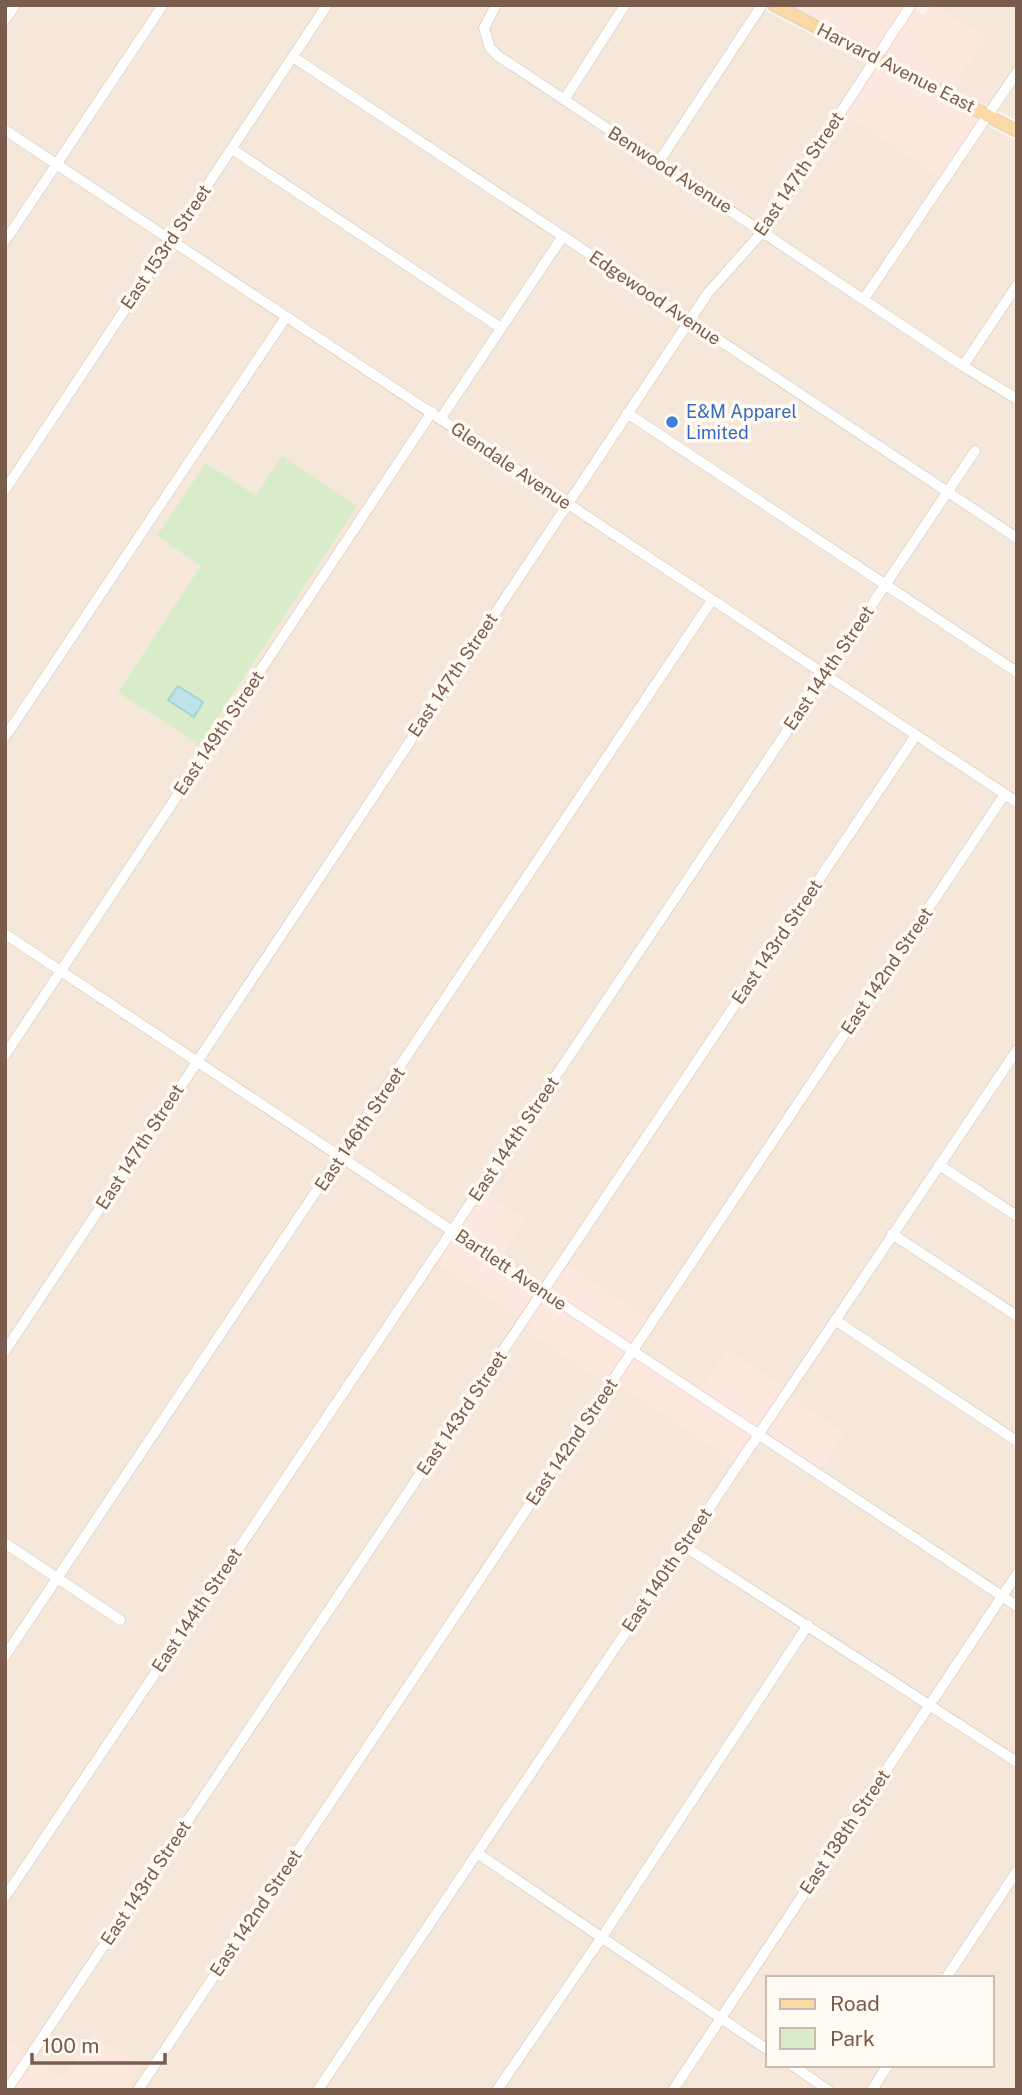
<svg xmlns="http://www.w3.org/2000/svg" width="1022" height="2095" font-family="'Public Sans',sans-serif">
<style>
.residential{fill:#f5e8da;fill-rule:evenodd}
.commercial{fill:#fde8e0}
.green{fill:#d8ecc9}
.water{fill:#bfe3e8;stroke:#a5d3da;stroke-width:2}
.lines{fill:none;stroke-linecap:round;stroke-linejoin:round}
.minor-casing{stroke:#d1beb0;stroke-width:11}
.major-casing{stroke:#dad1cd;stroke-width:14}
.minor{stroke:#fff;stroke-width:10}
.major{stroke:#fbd9a5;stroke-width:12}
.shop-dot{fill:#3f7fe0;stroke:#fffaf3;stroke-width:2.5}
.labels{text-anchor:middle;stroke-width:7;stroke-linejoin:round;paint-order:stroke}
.street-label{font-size:18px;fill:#7a5c4d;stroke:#fffaf3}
.shop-label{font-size:18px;fill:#366cbe;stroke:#fffaf3;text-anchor:start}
</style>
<rect width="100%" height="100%" fill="#fdf6ec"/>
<path class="residential" d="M5,5H755L1017,141V2090H134L129,2086L94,2035L63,2078L5,2040ZM768,1978H992V2065H768Z
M935,5H1017V120L951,89L986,38Z"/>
<path class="commercial" d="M774,5H908L924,15L931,5H935L987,38L951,89L993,108L944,180L841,111L877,57Z
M480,1189L526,1220L498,1261L543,1291L563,1262L652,1322L632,1352L696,1395L727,1349L789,1389L786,1395L845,1433L818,1475L758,1436L739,1464L613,1381L609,1386L520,1327L523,1321L432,1260Z
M93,2035L141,2066L129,2086L134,2090H5V2039L63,2078Z"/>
<path class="green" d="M282,456L357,506L199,745L118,692L201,566L157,536L206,463L256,496Z"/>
<path class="water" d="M178,686L203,702L194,717L168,700Z"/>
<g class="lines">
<defs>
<path id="minor" d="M496,5L484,28L490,48L497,55L963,366L1017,399
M5,20L15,5
M293,57L1017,538
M564,100L625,5
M5,130L1017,802
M232,149L501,328
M658,163L762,5
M5,241L163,5
M864,299L1017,72
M963,366L1017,285
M627,413L1017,672
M441,418L563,236
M5,490L327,5
M5,737L286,317
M5,934L1017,1606
M5,1055L432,412
M939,1165L1017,1216
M892,1234L1017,1316
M835,1320L1017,1441
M5,1351L708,293L763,231L911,5
M5,1543L120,1620
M684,1546L1017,1762
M5,1656L712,600
M477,1853L768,2050
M5,1897L975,451
M946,1978L1017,1871
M792,2065L828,2090
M7,2090L916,735
M138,2090L1005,794
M318,2090L1017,1050
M497,2090L602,1937L808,1625
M673,2090L1017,1574
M872,2090L888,2065"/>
<path id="major" d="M774,5L1017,131"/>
</defs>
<use href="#minor" class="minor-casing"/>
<use href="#major" class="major-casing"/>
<use href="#minor" class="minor"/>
<use href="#major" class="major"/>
</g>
<circle class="shop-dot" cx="672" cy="422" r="7"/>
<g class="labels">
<g class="street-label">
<text transform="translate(896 68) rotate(27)" y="6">Harvard Avenue East</text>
<text transform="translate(670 170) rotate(33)" y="6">Benwood Avenue</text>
<text transform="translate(799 174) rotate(-56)" y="6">East 147th Street</text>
<text transform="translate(166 247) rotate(-56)" y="6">East 153rd Street</text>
<text transform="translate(655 298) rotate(34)" y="6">Edgewood Avenue</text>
<text transform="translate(511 466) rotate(34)" y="6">Glendale Avenue</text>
<text transform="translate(829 668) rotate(-56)" y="6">East 144th Street</text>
<text transform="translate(453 675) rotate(-56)" y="6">East 147th Street</text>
<text transform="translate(219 733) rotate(-56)" y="6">East 149th Street</text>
<text transform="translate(777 942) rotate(-56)" y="6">East 143rd Street</text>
<text transform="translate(887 971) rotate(-56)" y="6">East 142nd Street</text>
<text transform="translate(360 1129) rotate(-56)" y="6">East 146th Street</text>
<text transform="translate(514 1139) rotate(-56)" y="6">East 144th Street</text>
<text transform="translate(140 1147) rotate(-57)" y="6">East 147th Street</text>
<text transform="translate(511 1270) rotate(34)" y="6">Bartlett Avenue</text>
<text transform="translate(462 1413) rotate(-56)" y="6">East 143rd Street</text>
<text transform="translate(572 1442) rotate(-56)" y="6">East 142nd Street</text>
<text transform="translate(667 1570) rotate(-56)" y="6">East 140th Street</text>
<text transform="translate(197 1610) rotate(-56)" y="6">East 144th Street</text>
<text transform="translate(845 1832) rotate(-56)" y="6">East 138th Street</text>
<text transform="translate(146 1883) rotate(-56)" y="6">East 143rd Street</text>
<text transform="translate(256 1913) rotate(-56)" y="6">East 142nd Street</text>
</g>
<g class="shop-label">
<text x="686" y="418">E&amp;M Apparel<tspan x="686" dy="21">Limited</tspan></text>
</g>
</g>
<rect width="1022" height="2095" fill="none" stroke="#7a5c4d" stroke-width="14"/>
<rect x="766" y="1976" width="228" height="91" fill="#fffaf3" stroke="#cabbb1" stroke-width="2"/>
<rect x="780" y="1999" width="35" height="10" fill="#fbd9a5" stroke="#cabbb1" stroke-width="2"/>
<text x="830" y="2011" font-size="21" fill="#7a5c4d">Road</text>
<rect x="780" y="2028" width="35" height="21" fill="#d8ecc9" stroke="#cabbb1" stroke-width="2"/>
<text x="830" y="2046" font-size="21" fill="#7a5c4d">Park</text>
<path d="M32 2053v10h133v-10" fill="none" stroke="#7a5c4d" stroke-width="3.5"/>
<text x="42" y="2053" font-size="21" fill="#7a5c4d" stroke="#fffaf3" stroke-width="5" paint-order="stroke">100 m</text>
</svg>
